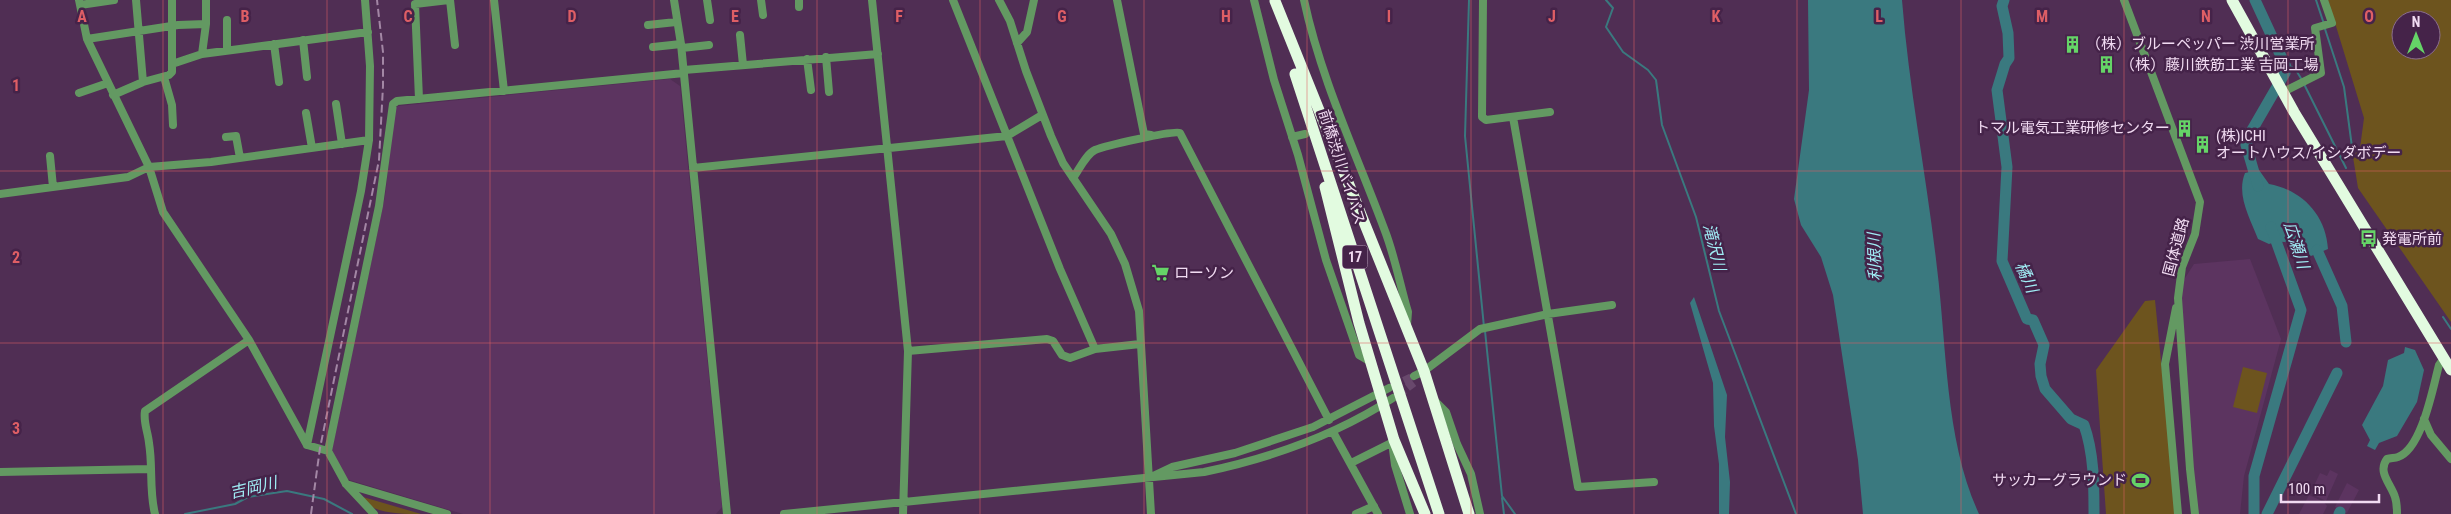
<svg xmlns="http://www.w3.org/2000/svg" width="2451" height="514" font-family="'Roboto Condensed','Noto Sans JP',sans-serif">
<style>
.built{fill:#5c3460}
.green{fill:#6d541e;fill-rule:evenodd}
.water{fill:#3a797f}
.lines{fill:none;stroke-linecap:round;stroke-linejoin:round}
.stream{stroke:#3a797f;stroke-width:2}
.river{stroke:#3a797f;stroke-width:11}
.minor-tunnel{stroke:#68486c;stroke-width:8;stroke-dasharray:8 4;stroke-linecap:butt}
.minor{stroke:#639962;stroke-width:8}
.highway{stroke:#e2fbe0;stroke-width:11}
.rail{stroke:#a387a5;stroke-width:2;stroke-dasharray:8 4;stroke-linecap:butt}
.grid{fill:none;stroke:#de5e65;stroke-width:1;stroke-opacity:0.55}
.labels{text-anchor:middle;stroke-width:5;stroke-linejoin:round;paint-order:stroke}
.shield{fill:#452349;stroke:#bda4bf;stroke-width:1}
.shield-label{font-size:14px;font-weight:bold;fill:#f1dbf2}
.poi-label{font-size:15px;fill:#f1dbf2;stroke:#452349;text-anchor:start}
.street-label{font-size:15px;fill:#f1dbf2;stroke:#452349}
.water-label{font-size:16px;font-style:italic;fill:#a0edf5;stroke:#452349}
.grid-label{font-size:16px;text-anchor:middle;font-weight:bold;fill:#de5e65;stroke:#452349;stroke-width:5;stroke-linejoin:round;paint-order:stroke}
</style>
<rect width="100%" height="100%" fill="#502e54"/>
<path class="built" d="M670,79L680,86L722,507L716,514H463L346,479L337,464L332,449L385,196L395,109L398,106Z
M2250,259L2281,339L2244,476L2240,514H2195L2180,286L2194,264Z
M2330,470L2338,474L2326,501L2316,496L2318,493L2312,490L2320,473L2327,476Z
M2347,483L2359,490L2347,513L2335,507Z
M2309,495L2324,502L2327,506L2323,514H2299Z"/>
<path class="green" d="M2328,0H2451V322L2358,188L2353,157L2360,148L2364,118ZM2401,20H2431V50H2401Z
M2155,300L2176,514H2106L2096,370L2145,301Z
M2243,367L2267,373L2257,413L2233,407Z
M363,497L421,514C403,514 368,514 363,497Z"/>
<path class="water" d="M1808,0H1902C1909,90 1927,178 1937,268C1947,348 1945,440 1979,514H1863L1858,460L1833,295L1821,257L1801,225L1794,199L1809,90Z
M2259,170L2269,184C2302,190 2326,215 2328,249L2311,256C2299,245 2285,238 2269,244L2258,239C2250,218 2236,195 2245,173Z
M1694,297L1727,395L1725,437L1730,482L1729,514H1719V464L1714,426L1713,383L1690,303Z
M2405,347L2415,350L2424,370L2417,402L2397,436L2379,443L2375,450L2367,446L2370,440L2362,425L2383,386L2388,360L2404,353Z"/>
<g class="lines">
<path class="stream" d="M1469,0L1465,136L1484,327
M1606,0L1613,8L1606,27L1623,52L1648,70L1656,80L1662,125L1696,217L1719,311L1796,514
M2001,0L2002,9
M2316,0L2324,24
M2325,29L2344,87L2352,147
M2286,67H2294L2302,80
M2304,84L2346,168
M2443,317L2451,329
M1485,331L1502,496L1515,514
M1502,498L1504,514
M185,514L235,504L248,497L287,491L324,499L352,514"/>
<path class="river" d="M2004,0L2002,6L2008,33L2009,58L2005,64L1997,90L2007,167L2002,261L2027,319L2033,320L2044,345L2040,364L2041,376L2045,389L2071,419L2084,425C2094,453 2094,485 2094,514
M2255,0L2286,67L2285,73L2252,130L2246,145L2258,186
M2317,250L2342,306L2346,342
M2254,514V476L2301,310L2271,227
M2267,514L2337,373
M2339,514L2340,512"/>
<path class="minor-tunnel" d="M1393,386L1414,376
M1398,395L1416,381"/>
<path class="minor" d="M79,0L87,39L149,167L163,212L249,340L307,445L328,451
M136,0L143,82
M172,0V64
M450,0L455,45
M494,0L504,91
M674,0L681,44L727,514
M707,0L710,20
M761,0L763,15
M799,0V7
M872,0L908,351L903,514
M953,0L1060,269L1095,349
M999,0L1010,21L1026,71L1051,136L1063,163L1111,234L1125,264L1139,311L1151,514
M1117,0L1144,134L1151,135
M1254,0L1274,80L1298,155L1326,260L1359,355L1371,362
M1304,0C1321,80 1357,155 1385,231C1395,257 1400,285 1408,312L1407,325
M1483,0L1482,117L1486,120L1550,112
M2124,0L2200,202L2195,234L2182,267L2178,298L2190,469L2195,514
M80,5L114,0
M648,25L676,22
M740,35L743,65
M87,39L178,25L206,24
M303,40L307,77
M1017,43L1027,32L1034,0
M274,44L279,82
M653,47L681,44
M682,48L709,45
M227,50V20
M202,54L206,24V0
M826,57L829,92
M807,59L811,90
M684,70L878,54
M164,77L172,105L173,125
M2283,92L2321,73L2315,28L2332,23L2324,0
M79,93L108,83
M113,95L143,82L169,75L172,72V64L202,54L368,32
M419,99L415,4L449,0
M336,104L342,144
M306,113L312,148
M1513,117L1578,487L1654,482
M1332,125L1342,122
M226,137L236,136L240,158
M1292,137L1305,134
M50,156L53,187
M693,168L1007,136L1042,115
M1073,178C1079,170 1086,154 1095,150C1104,146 1174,130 1180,133L1329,420
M0,194L128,177L149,167L211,162L369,140
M2176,308L2165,364L2178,514
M908,351L1047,339L1053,341L1062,355L1070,358L1095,349L1140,344
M1414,376L1424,371L1480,329L1548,314L1612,305
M1435,401L1446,412L1457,444L1471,474L1480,514
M2424,419L2431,435L2451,459
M1333,432L1378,514
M1392,442L1395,465L1410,514
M307,445L361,191L369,140L370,66L365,0
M1351,463L1391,443
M0,472L150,469
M1153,476L1172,467L1235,453L1313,427L1389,388
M346,484L447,514
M155,514C149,491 153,466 149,443C148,432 143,422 145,411L249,340
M374,514L346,484L328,451L379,206L393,104L397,101L684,73
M784,514L1204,472C1271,458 1336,435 1393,398
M1356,514L1374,506
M2397,514C2397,509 2397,503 2395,497C2391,484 2377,472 2387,459C2391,458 2395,458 2398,457C2422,449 2433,387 2439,365L2444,358"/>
<path class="highway" d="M2232,0L2294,112L2451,370
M1275,1L1424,371L1469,514
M1295,74L1439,514
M1325,187L1359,323L1394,440L1425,514"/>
<path class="rail" d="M311,514L320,448L379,160L383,86V52L377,0"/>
</g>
<path class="grid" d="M163,0V514M327,0V514M490,0V514M654,0V514M817,0V514M980,0V514M1144,0V514M1307,0V514M1471,0V514M1634,0V514M1797,0V514M1961,0V514M2124,0V514M2288,0V514M0,171H2451M0,343H2451"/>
<defs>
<symbol id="building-bare" viewBox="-9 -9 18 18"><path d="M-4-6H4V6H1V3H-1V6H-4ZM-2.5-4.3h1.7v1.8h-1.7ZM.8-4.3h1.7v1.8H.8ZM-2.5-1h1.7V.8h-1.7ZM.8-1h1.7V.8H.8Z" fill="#65d467" stroke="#452349" stroke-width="2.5" paint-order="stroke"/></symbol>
<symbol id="bus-bare" viewBox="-9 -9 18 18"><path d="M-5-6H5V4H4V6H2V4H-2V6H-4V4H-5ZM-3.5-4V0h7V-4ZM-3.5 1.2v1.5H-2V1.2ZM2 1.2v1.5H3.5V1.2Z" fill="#65d467" stroke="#452349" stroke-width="2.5" paint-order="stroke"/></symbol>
<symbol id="supermarket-bare" viewBox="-9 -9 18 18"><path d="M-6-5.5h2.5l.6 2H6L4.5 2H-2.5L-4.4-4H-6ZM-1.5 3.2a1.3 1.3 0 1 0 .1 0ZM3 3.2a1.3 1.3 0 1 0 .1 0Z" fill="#65d467" stroke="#452349" stroke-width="2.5" paint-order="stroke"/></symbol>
<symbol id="stadium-bare" viewBox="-9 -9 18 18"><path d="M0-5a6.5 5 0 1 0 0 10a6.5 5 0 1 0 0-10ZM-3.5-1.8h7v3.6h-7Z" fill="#65d467" stroke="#452349" stroke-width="2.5" paint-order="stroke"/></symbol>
</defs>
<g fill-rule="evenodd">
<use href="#building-bare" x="2060" y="32" width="25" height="25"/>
<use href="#building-bare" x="2094" y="52" width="25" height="25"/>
<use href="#building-bare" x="2172" y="116" width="25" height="25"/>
<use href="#building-bare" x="2190" y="132" width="25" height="25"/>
<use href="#bus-bare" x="2356" y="226" width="25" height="25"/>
<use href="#supermarket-bare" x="1148" y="260" width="25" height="25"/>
<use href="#stadium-bare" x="2128" y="468" width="25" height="25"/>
</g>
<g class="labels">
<rect class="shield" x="1342.5" y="245.5" width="25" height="23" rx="4"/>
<g class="shield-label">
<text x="1355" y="262">17</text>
</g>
<g class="poi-label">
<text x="2086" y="49">（株）ブルーペッパー 渋川営業所</text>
<text x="2120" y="70">（株）藤川鉄筋工業 吉岡工場</text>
<text x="2170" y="133" text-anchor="end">トマル電気工業研修センター</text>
<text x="2216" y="141">(株)ICHI<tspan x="2216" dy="17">オートハウス/イシダボデー</tspan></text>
<text x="2382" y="244">発電所前</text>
<text x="1174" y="278">ローソン</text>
<text x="2127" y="485" text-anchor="end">サッカーグラウンド</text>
</g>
<g class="street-label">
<text transform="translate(1342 167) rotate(72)" y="5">前橋渋川バイパス</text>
<text transform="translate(2176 247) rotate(-75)" y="5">国体道路</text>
</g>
<g class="water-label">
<text transform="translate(2297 245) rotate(72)" y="6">広瀬川</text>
<text transform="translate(1715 247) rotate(76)" y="6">滝沢川</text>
<text transform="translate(1874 257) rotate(-92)" y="6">利根川</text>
<text transform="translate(2027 277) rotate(66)" y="6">橘川</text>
<text transform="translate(253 487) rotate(-13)" y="6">吉岡川</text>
</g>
</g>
<g class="grid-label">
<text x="82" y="22">A</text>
<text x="245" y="22">B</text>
<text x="408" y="22">C</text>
<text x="572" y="22">D</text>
<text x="735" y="22">E</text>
<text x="899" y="22">F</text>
<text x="1062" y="22">G</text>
<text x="1226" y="22">H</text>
<text x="1389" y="22">I</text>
<text x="1552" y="22">J</text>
<text x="1716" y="22">K</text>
<text x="1879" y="22">L</text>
<text x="2042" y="22">M</text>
<text x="2206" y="22">N</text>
<text x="2369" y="22">O</text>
<text x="16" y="91">1</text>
<text x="16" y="263">2</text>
<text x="16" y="434">3</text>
</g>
<g transform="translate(2416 35)"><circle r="24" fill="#452349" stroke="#8a6d8d"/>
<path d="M0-4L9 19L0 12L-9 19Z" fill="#65d467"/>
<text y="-8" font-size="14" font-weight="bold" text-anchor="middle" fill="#f1dbf2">N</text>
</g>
<path d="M2281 494v8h98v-8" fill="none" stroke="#f1dbf2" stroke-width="2.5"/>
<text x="2288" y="494" font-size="15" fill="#f1dbf2" stroke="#452349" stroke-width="4" paint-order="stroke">100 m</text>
</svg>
